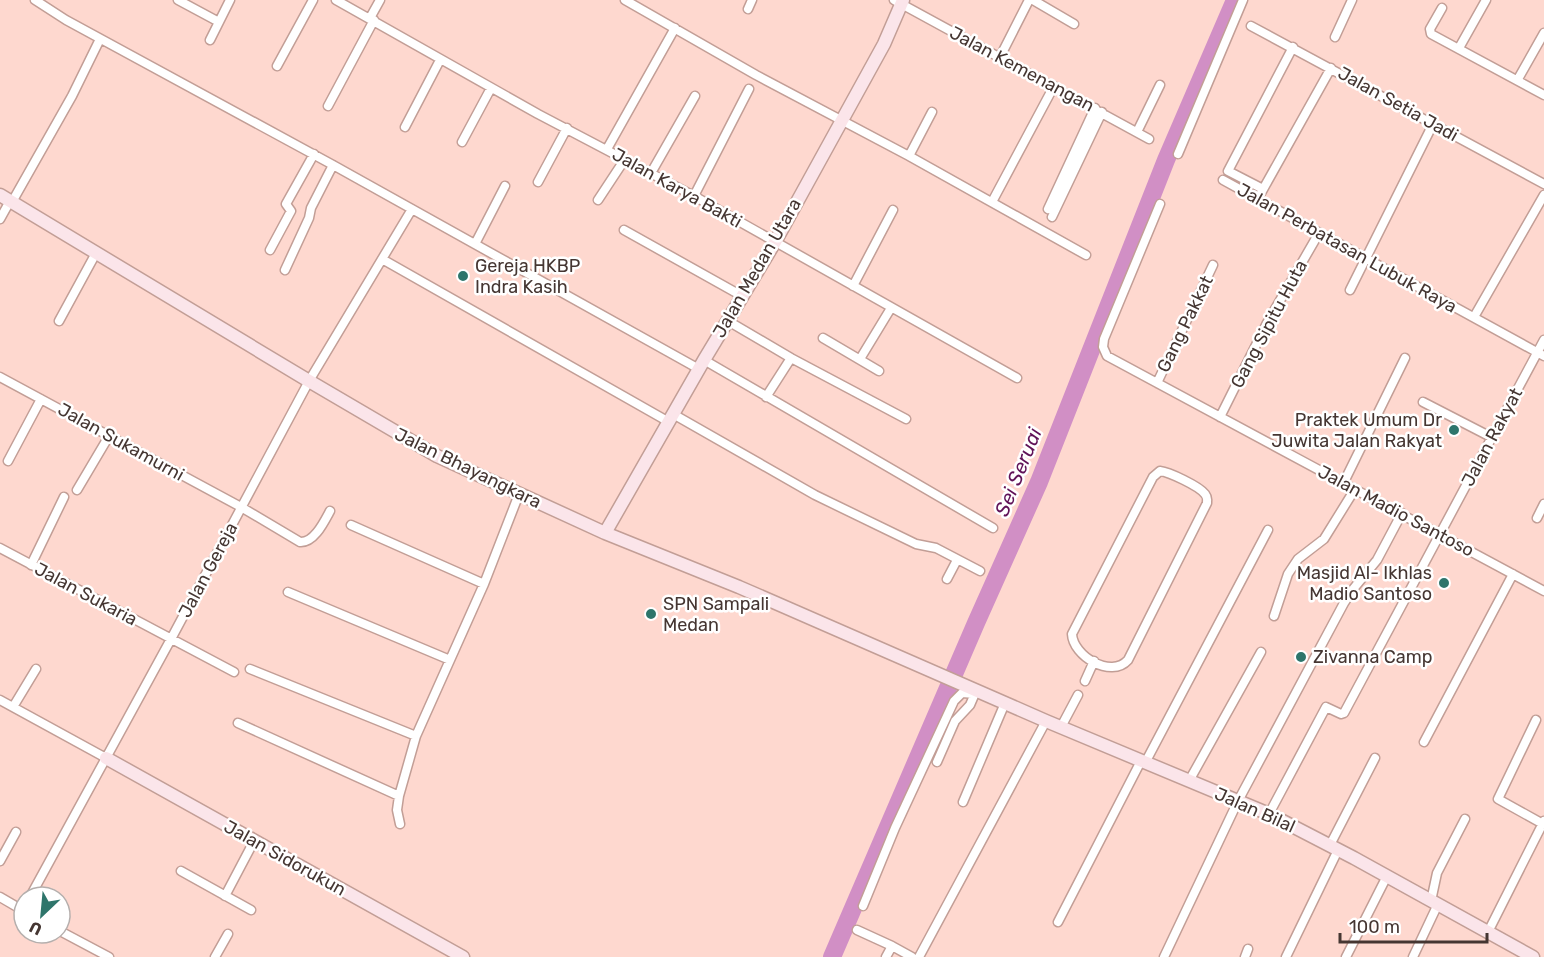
<svg xmlns="http://www.w3.org/2000/svg" width="1544" height="957" font-family="Rubik,sans-serif">
<style>
.lines{fill:none;stroke-linecap:round;stroke-linejoin:round}
.river{stroke:#d18fc5;stroke-width:18}
.street-casing{stroke:#c29e96;stroke-width:11}
.secondary-casing{stroke:#c29e96;stroke-width:15}
.street{stroke:#fff;stroke-width:8}
.secondary{stroke:#fbe5ea;stroke-width:12}
.poi-dot{fill:#2e756b;stroke:#fff;stroke-width:2}
.labels{text-anchor:middle;stroke-width:5;stroke-linejoin:round;paint-order:stroke}
.street-label{font-size:18px;fill:#453632;stroke:#fff}
.poi-label{font-size:18px;fill:#453632;stroke:#fff;text-anchor:start}
.water-label{font-size:20px;font-style:italic;fill:#601258;stroke:#fff}
</style>
<rect width="100%" height="100%" fill="#fed8cf"/>
<g class="lines">
<path class="river" d="M832,957L976,623L1039,482L1166,160L1235,0"/>
<defs>
<path id="street" d="M35,0L66,20L333,165L699,369
M178,0L219,22
M336,0L538,114L694,196L1017,378
M625,0L756,75L909,156L1086,255
M894,0L1149,139
M1033,0L1074,24
M1442,8L1430,29L1431,34L1544,95
M748,9L752,0
M370,18L380,0
M1251,26L1544,184
M1335,37L1352,0
M210,40L230,0
M1459,48L1486,0
M1000,57L1029,0
M277,66L313,0
M1518,79L1544,33
M328,106L374,20
M405,127L440,60
M1137,132L1160,85
M462,142L491,88
M607,149L675,28
M1178,154L1243,0
M909,156L932,112
M651,173L695,96
M1223,180L1544,356
M538,182L567,128
M1263,189L1228,171L1293,47
M1261,193L1331,68
M694,196L749,89
M598,200L625,159
M12,202L72,96L100,39
M992,202L1054,86
M1160,204L1104,339L1103,347L1107,356L1544,591
M1048,209L1095,108
M1052,217L1102,112
M0,219L10,201
M624,230L742,296
M475,244L505,186
M270,250L291,211L286,204L314,154
M382,259L669,422
M285,270L309,218L311,208L333,165
M853,286L893,210
M1350,290L1433,124
M1474,317L1544,195
M59,321L96,253
M728,321L791,358L906,419
M823,338L879,371
M860,359L891,308
M704,360L993,528
M0,377L241,507L300,542C314,543 324,522 330,511
M1157,383L1213,265
M766,397L791,358
M1423,402L1491,437
M673,414L815,495L916,544L936,548L980,571
M1220,417L1267,323L1319,233
M8,461L41,399
M1160,471C1169,472 1199,486 1205,494C1208,498 1207,498 1207,503L1128,660C1111,679 1073,656 1072,634L1153,477Z
M1344,482L1405,358
M77,490L109,436
M1537,518L1544,504
M351,525L484,584
M0,548L234,672
M31,565L64,497
M947,579L957,560
M288,592L450,660
M1274,616L1288,574L1298,559L1324,539L1355,489
M250,669L416,736
M1085,681L1094,661
M0,700L106,758
M13,707L36,669
M1536,720L1498,799L1543,824
M238,723L399,796L416,736L484,584L519,494
M1061,727L1078,695
M1424,742L1513,574
M937,762L955,721L970,705L976,691
M1145,763L1268,530
M1189,781L1261,652
M399,796L397,810L400,824
M963,802L1005,703
M1269,814L1326,707L1341,714L1344,713L1544,340
M1330,845L1375,758
M0,861L16,832
M181,871L251,910
M225,896L254,841
M0,897L24,911
M30,897L171,639L309,381L412,209
M1431,901L1437,873L1465,819
M863,906L895,828L954,701L962,693L975,694
M1058,922L1141,761
M857,930L892,946
M60,931L109,957
M1488,932L1544,821
M215,957L228,934
M886,957L892,946L912,957
M919,957L1046,721
M1164,957L1238,801L1344,603L1354,588L1377,560L1402,513
M1245,957L1248,949
M1286,957L1338,850
M1346,957L1387,876
M1413,957L1438,904"/>
<path id="secondary" d="M0,195L309,381L437,456L605,533L739,587L1046,721L1269,814L1354,858L1533,957
M605,533L704,360L775,242L884,44L903,0
M106,758L463,957"/>
</defs>
<use href="#street" class="street-casing"/>
<use href="#secondary" class="secondary-casing"/>
<use href="#street" class="street"/>
<use href="#secondary" class="secondary"/>
</g>
<g class="poi-dot">
<circle cx="463" cy="276" r="6"/>
<circle cx="1454" cy="430" r="6"/>
<circle cx="1444" cy="583" r="6"/>
<circle cx="651" cy="614" r="6"/>
<circle cx="1301" cy="657" r="6"/>
</g>
<g class="labels">
<g class="street-label">
<text transform="translate(1022 69) rotate(28)" y="6">Jalan Kemenangan</text>
<text transform="translate(1398 104) rotate(29)" y="6">Jalan Setia Jadi</text>
<text transform="translate(677 188) rotate(29)" y="6">Jalan Karya Bakti</text>
<text transform="translate(1347 248) rotate(29)" y="6">Jalan Perbatasan Lubuk Raya</text>
<text transform="translate(757 268) rotate(-60)" y="6">Jalan Medan Utara</text>
<text transform="translate(1185 324) rotate(-64)" y="6">Gang Pakkat</text>
<text transform="translate(1269 324) rotate(-62)" y="6">Gang Sipitu Huta</text>
<text transform="translate(1492 437) rotate(-62)" y="6">Jalan Rakyat</text>
<text transform="translate(121 442) rotate(29)" y="6">Jalan Sukamurni</text>
<text transform="translate(468 468) rotate(26)" y="6">Jalan Bhayangkara</text>
<text transform="translate(1396 511) rotate(28)" y="6">Jalan Madio Santoso</text>
<text transform="translate(208 570) rotate(-62)" y="6">Jalan Gereja</text>
<text transform="translate(86 594) rotate(28)" y="6">Jalan Sukaria</text>
<text transform="translate(1255 810) rotate(24)" y="6">Jalan Bilal</text>
<text transform="translate(285 858) rotate(29)" y="6">Jalan Sidorukun</text>
</g>
<g class="poi-label">
<text x="475" y="272">Gereja HKBP<tspan x="475" dy="21">Indra Kasih</tspan></text>
<text x="1442" y="426" text-anchor="end">Praktek Umum Dr<tspan x="1442" dy="21">Juwita Jalan Rakyat</tspan></text>
<text x="1432" y="579" text-anchor="end">Masjid Al- Ikhlas<tspan x="1432" dy="21">Madio Santoso</tspan></text>
<text x="663" y="610">SPN Sampali<tspan x="663" dy="21">Medan</tspan></text>
<text x="1313" y="663">Zivanna Camp</text>
</g>
<g class="water-label">
<text transform="translate(1018 472) rotate(-68)" y="7">Sei Seruai</text>
</g>
</g>
<g transform="translate(42 915) rotate(206)"><circle r="28" fill="#ffffff" stroke="#b5afad" stroke-width="1.5"/>
<path d="M0-4.5L10 22L0 15L-10 22Z" fill="#2e756b"/>
<text y="-9" font-size="16" font-weight="bold" text-anchor="middle" fill="#453632">U</text>
</g>
<path d="M1340 933v9h147v-9" fill="none" stroke="#453632" stroke-width="3"/>
<text x="1349" y="933" font-size="18" fill="#453632" stroke="#ffffff" stroke-width="4.5" paint-order="stroke">100 m</text>
</svg>
